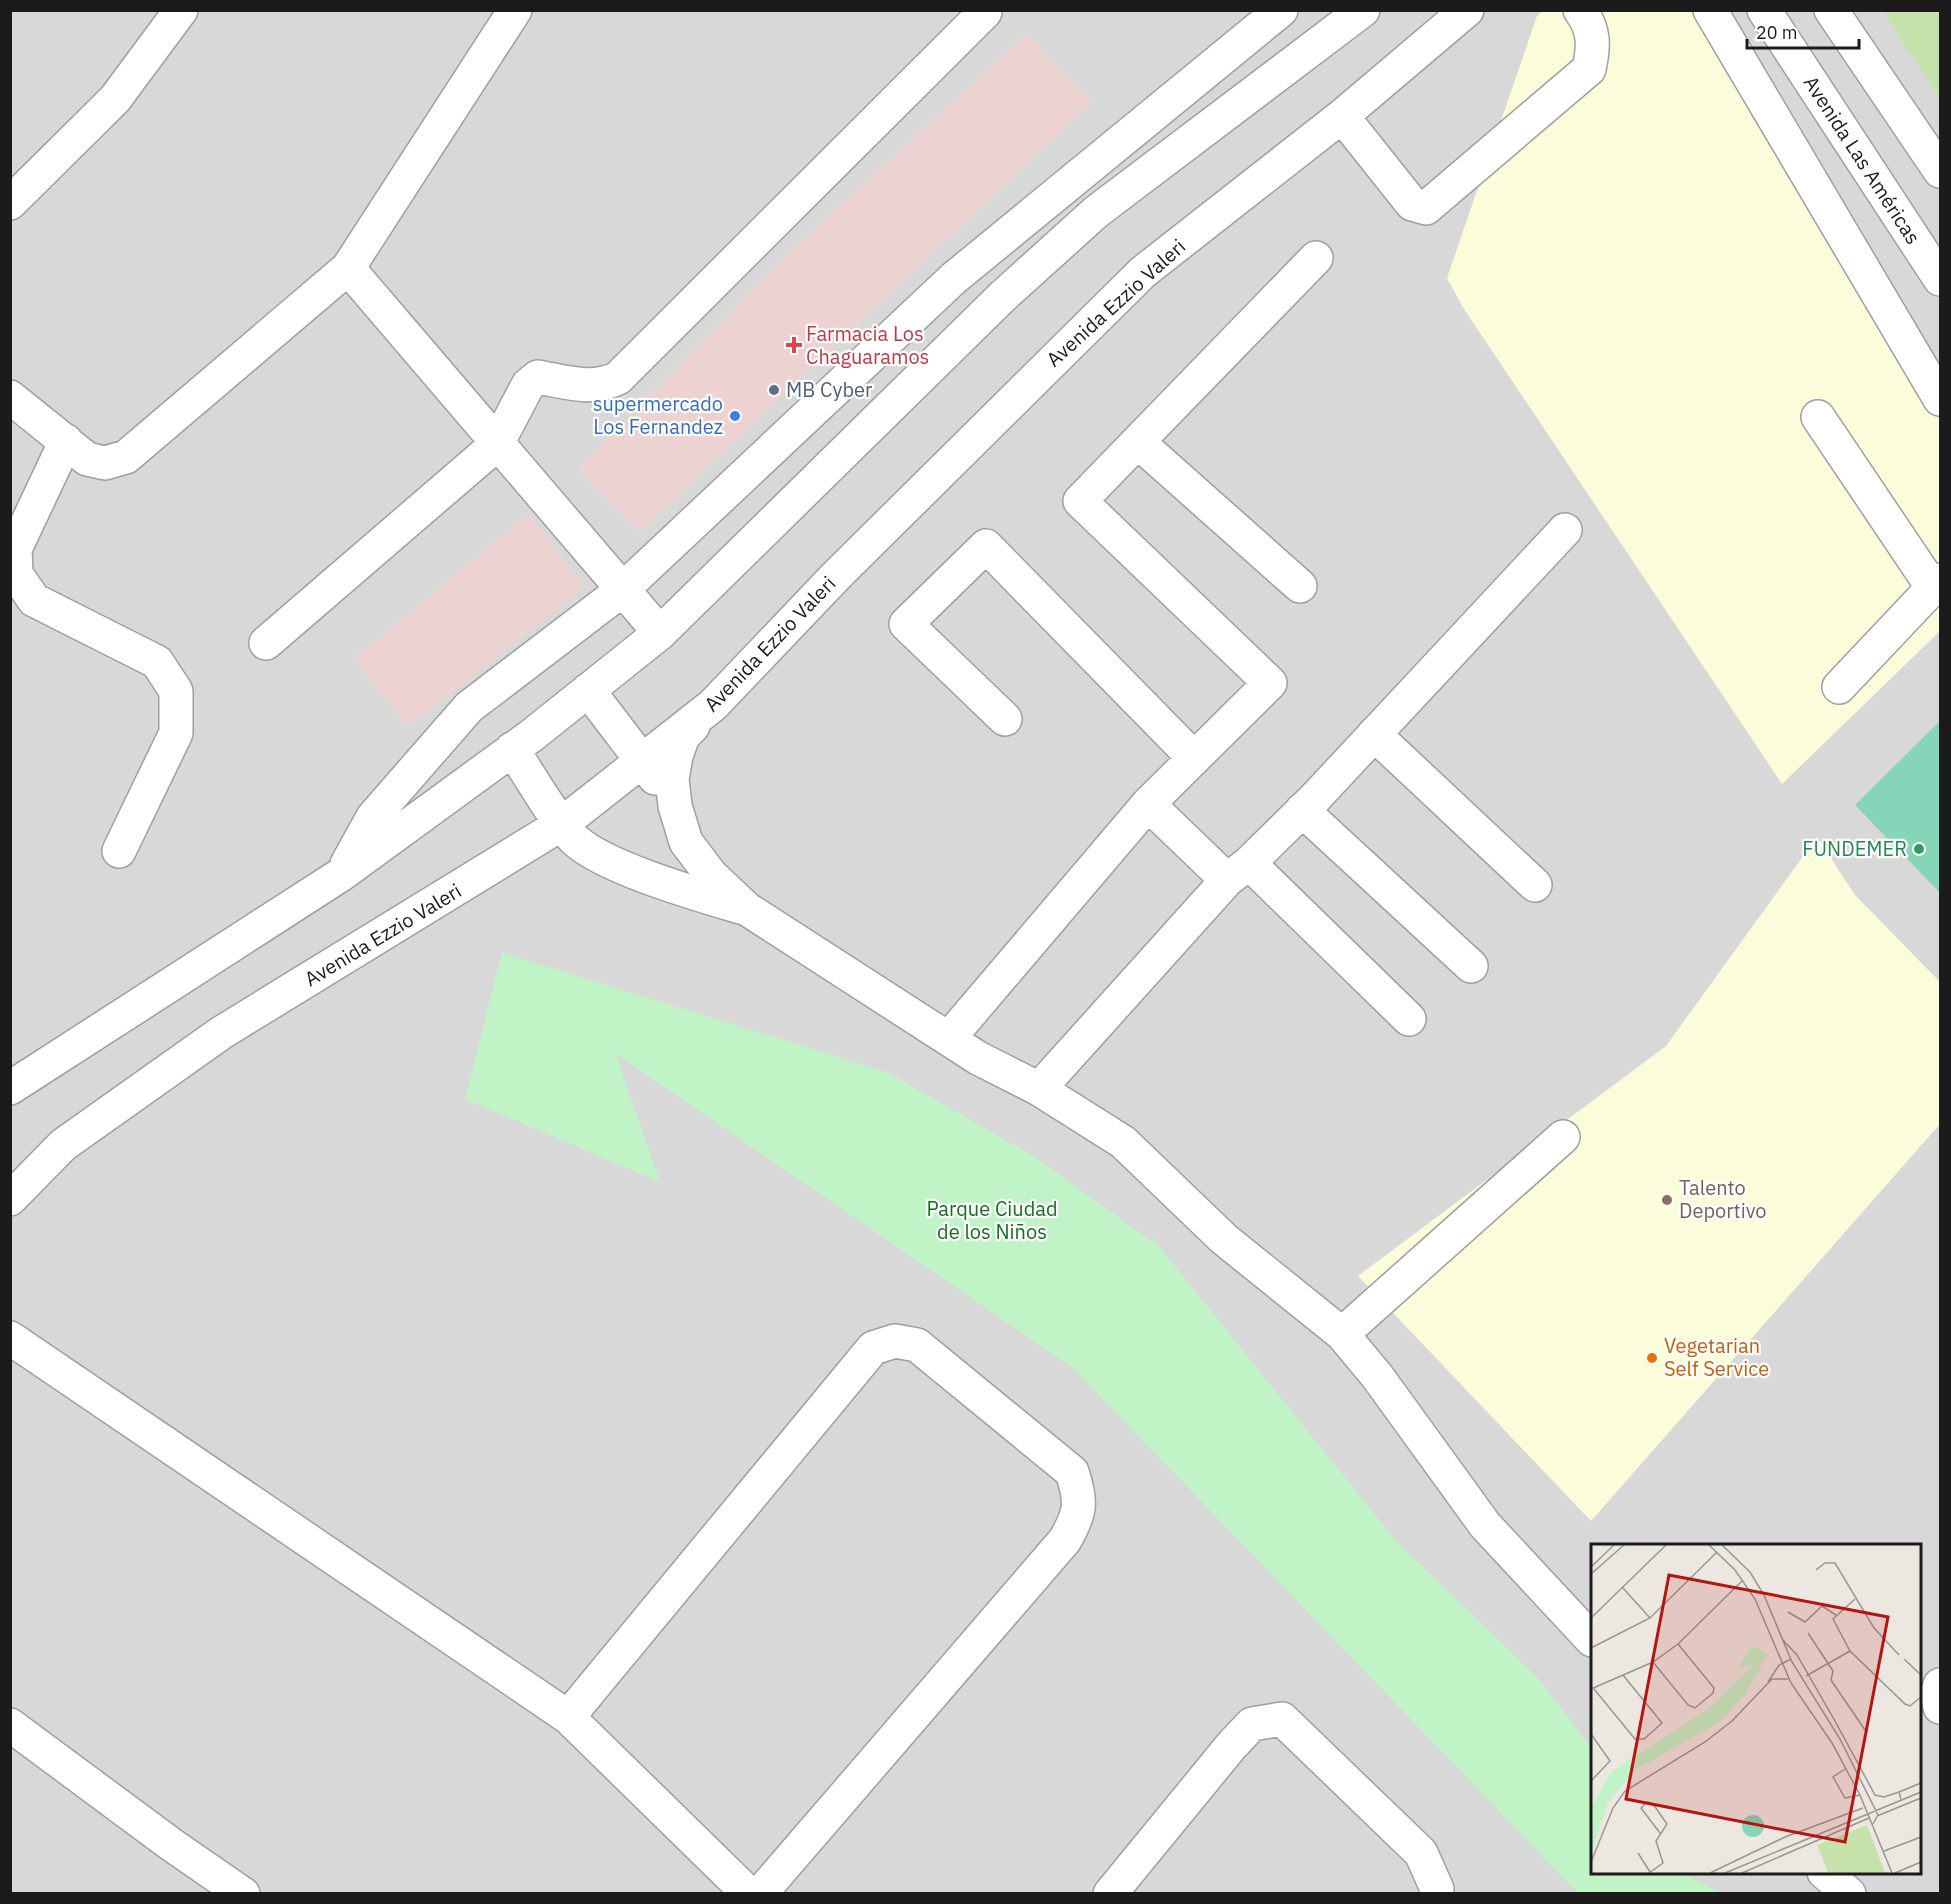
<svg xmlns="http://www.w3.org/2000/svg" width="1951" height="1904" font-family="'IBM Plex Sans',sans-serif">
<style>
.residential{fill:#d9d8d8;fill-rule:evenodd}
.commercial{fill:#ecd3d1}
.education{fill:#fbfcda}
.grass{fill:#c5e2ab}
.park{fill:#c0f3c6}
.pitch{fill:#85d5b8}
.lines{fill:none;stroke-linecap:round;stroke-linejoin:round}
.minor-casing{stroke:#9f9f9f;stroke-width:36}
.minor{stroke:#fff;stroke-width:33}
.health-dot{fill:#e0444e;stroke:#fff;stroke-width:2}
.service-dot{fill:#5c6f8a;stroke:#fff;stroke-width:2}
.shop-dot{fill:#3f7fe0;stroke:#fff;stroke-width:2}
.leisure-dot{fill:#2e9e5b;stroke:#fff;stroke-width:2}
.education-dot{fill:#8d6e63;stroke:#fff;stroke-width:2}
.food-dot{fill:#e8710a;stroke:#fff;stroke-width:2}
.labels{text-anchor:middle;stroke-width:4.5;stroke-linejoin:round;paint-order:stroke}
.street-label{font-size:20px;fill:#1b1b1b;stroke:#fff}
.health-label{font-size:20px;fill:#be3a42;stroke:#fff;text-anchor:start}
.service-label{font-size:20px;fill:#4e5e75;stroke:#fff;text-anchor:start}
.shop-label{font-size:20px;fill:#366cbe;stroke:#fff;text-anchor:end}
.leisure-label{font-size:20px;fill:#27864d;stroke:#fff;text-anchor:end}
.education-label{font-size:20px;fill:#785e54;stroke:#fff;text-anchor:start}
.park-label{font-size:20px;fill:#146e1e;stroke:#fff}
.food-label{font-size:20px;fill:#c56008;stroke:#fff;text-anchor:start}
.inset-road{fill:none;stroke:#989692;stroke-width:1.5}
.view{fill:#b51511;fill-opacity:0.15;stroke:#b51511;stroke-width:3}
.inset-edge{fill:none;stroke:#1b1b1b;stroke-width:3}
</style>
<rect width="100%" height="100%" fill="#ece8e1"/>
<path class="residential" d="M11,11H1940V1893H11ZM1592,1546H1920V1872H1592Z"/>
<path class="commercial" d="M1027,34L1091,102L640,531L578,469L792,250Z
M529,514L584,587L408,727L355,658Z"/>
<path class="education" d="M1544,10L1691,11L1940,388V631L1782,784L1464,309L1447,278L1537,16Z
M1817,837L1855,895L1940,982V1124L1591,1521L1358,1276L1666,1046Z"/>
<path class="grass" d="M1883,11H1940V99Z"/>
<path class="park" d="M502,953L887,1072L1035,1157L1151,1241L1153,1239L1397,1542L1538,1678L1592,1749V1872L1688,1873L1692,1878L1721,1893H1578L1073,1368L615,1053L660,1182L465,1099Z"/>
<path class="pitch" d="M1940,721V893L1855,805Z"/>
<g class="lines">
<defs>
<path id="minor" d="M1710,10L1940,399
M1764,10L1940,279
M1831,10L1940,171
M1342,116L1412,204L1426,208L1589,69C1594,46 1595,30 1580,10
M10,203L115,99L181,10
M348,268L660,633
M10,397L87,459L105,463L126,457L348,268L515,10
M1818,417L1933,588
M66,441L15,549L16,574L34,600L157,662L176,691V733L119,851
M1138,442L1300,586
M266,643L497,444L528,385L538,377C566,382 592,391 618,378L985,12
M1839,687L1940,580
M588,690L655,778
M1005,719L906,624L986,546L1193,757
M693,726L683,736L676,756L672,779L675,806L686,842L711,875L747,909L978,1058L1039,1089L1123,1142L1224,1239L1342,1334L1377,1376L1485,1525L1592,1640
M1374,734L1535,885
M512,749C529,774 555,821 575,840C605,868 700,895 740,907
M1148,804L1227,880
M1302,810L1471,966
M1249,863L1409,1019
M347,864L373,817L469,707L621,591L954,278L1281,10
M949,1038L1148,804L1270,683L1080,501L1316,258
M10,1088L342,874L531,736L660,633L1002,297L1096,212L1363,10
M1039,1089L1227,880L1249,863L1315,798L1565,530
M10,1199L63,1145L221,1033L563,823L713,705L836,576L1143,272L1342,116L1467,10
M1342,1334L1563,1137
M10,1338L568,1717L749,1894
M1940,1685L1937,1694L1940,1707
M568,1717L873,1348L895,1341L917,1345L1072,1472C1082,1502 1081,1512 1065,1540L760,1894
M10,1725L172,1845L243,1894
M1824,1872L1849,1894
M1110,1894L1232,1745L1252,1724L1282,1719L1421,1853L1437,1889L1436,1894"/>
</defs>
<use href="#minor" class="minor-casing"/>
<use href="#minor" class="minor"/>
</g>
<path class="health-dot" d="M791 336h6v6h6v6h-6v6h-6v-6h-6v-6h6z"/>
<circle class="service-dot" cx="774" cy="390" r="6"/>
<circle class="shop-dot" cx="735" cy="416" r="6"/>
<circle class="leisure-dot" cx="1919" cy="849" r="6"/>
<circle class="education-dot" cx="1667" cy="1200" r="6"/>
<circle class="food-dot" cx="1652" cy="1358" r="6"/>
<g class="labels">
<g class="street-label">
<text transform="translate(1862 160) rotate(57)" y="7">Avenida Las Américas</text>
<text transform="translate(1116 303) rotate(-42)" y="7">Avenida Ezzio Valeri</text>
<text transform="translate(770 644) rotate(-46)" y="7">Avenida Ezzio Valeri</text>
<text transform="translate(383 935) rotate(-31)" y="7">Avenida Ezzio Valeri</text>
</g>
<g class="health-label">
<text x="806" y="341">Farmacia Los<tspan x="806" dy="23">Chaguaramos</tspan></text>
</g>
<g class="service-label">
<text x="786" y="397">MB Cyber</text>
</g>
<g class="shop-label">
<text x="723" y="411">supermercado<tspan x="723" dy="23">Los Fernandez</tspan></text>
</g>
<g class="leisure-label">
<text x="1907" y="856">FUNDEMER</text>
</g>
<g class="education-label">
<text x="1679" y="1195">Talento<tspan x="1679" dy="23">Deportivo</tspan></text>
</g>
<g class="park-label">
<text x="992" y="1216">Parque Ciudad<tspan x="992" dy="23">de los Niños</tspan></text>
</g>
<g class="food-label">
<text x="1664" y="1353">Vegetarian<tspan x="1664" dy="23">Self Service</tspan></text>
</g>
</g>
<g transform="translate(1591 1544)">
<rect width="330" height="330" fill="#ece8e1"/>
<path d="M276,281L294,329H237L226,301Z" fill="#c5e2ab"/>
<path d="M161,102L177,110L154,151L129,178L44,226L17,258L0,310V265L20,228L116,166L162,121L147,123Z" fill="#c0f3c6"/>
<path d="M151 282a11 11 0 1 1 22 0a11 11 0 1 1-22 0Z" fill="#85d5b8"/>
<path class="inset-road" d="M118,1L144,26L164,55L200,139L241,199L269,251L301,329M131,1L159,28L173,51L201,118L249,195L287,271L282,280M0,23L23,1M225,26L234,19H244L283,84L308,111M0,30L33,1M32,44L59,74M264,55L242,75L259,107L314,160L319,162L330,153M197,68L214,78L231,62L245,71M0,74L75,1M217,89L242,127L240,136L274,186M191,95L206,111L244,177L284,251L293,253L308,248L310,255M0,104L59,74L126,8M313,115L330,131M62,118L97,161L104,164L122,149L123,144L87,100M215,132L259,107M177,138L188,121L200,115M0,145L62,118L87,100L152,36M3,145L44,195H53L71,179L32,131M0,190L19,217L0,237M254,225L242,233L254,254L269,251M308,248L330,239M286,272L330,254M293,307L330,293M47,309L59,328M0,318L22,264L34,247L114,198L141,177L181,135H197M58,329L72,319L65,297L76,280L62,260L56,258L50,264L69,289M119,329L194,293L272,264M134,329L330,248M151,329L278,274M304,329L330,318"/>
<path class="view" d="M78,31L297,73L254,298L35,255Z"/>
<rect width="330" height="330" class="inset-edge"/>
</g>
<rect width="1951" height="1904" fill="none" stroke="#1b1b1b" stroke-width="24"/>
<path d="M1747 39v9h112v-9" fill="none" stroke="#1b1b1b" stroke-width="3"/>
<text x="1756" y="39" font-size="18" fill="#1b1b1b" stroke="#ffffff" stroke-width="4.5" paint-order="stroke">20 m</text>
</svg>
